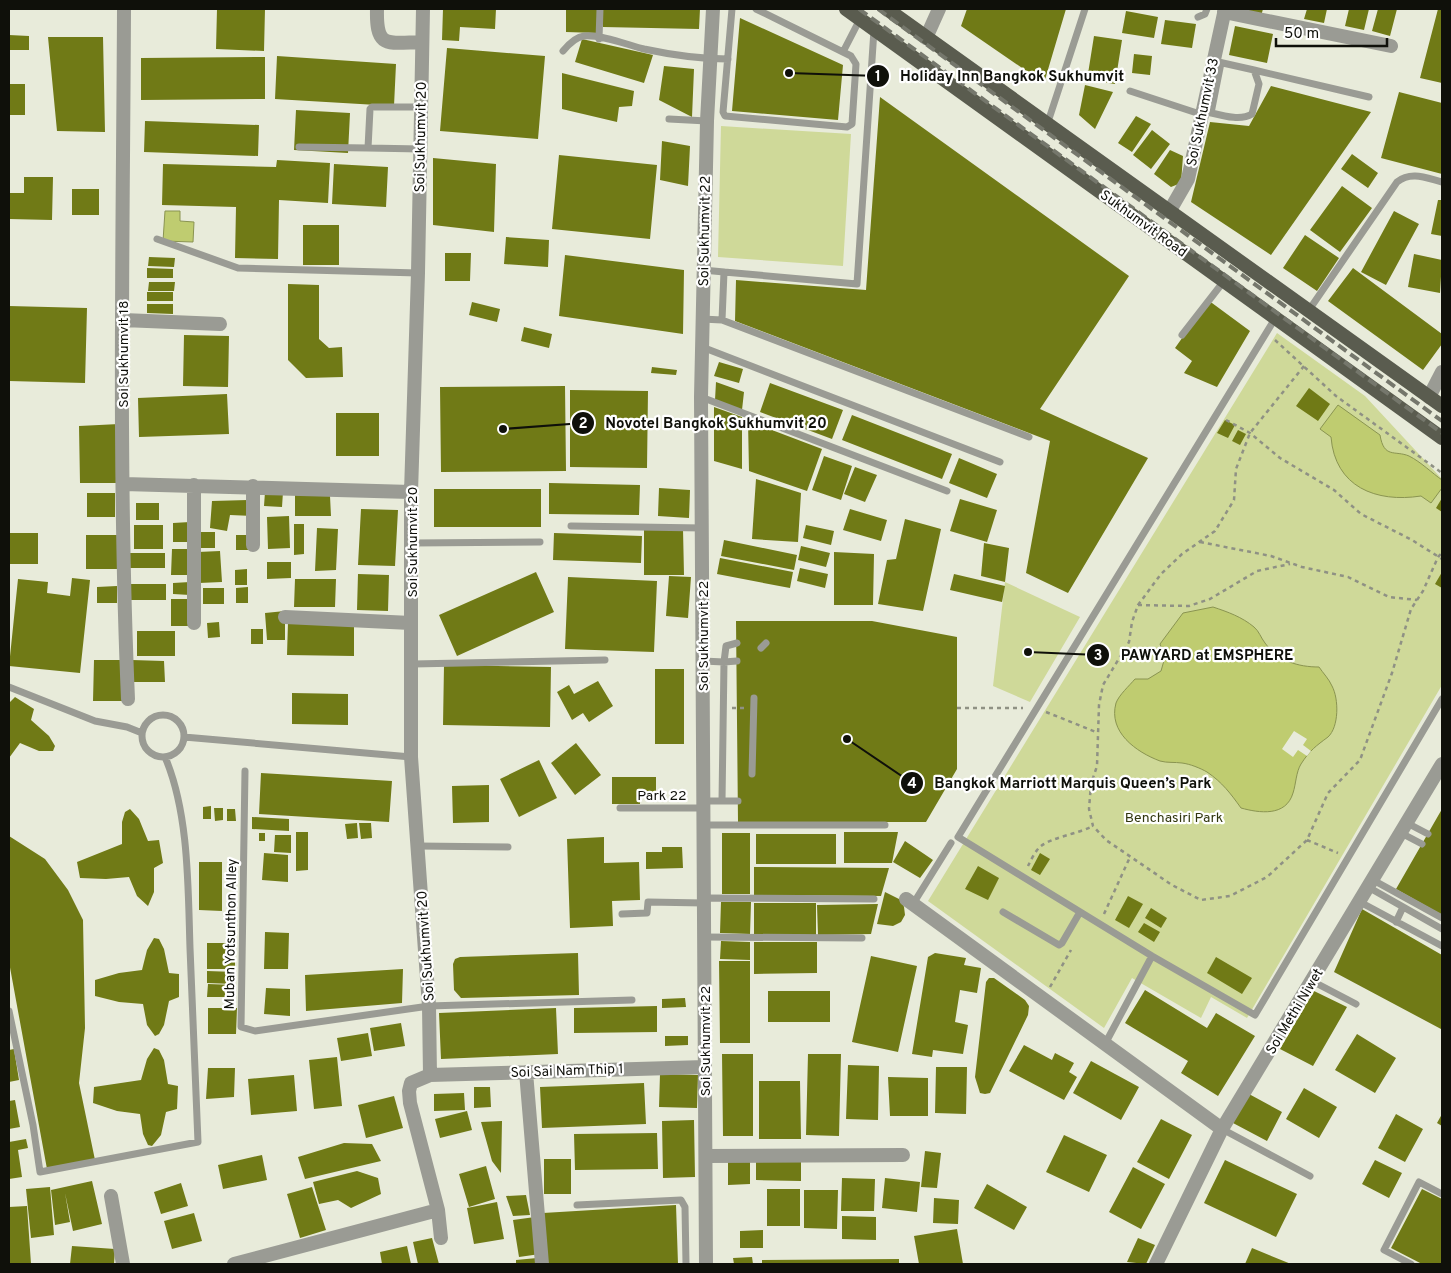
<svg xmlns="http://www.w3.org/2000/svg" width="1451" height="1273" font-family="Overpass,sans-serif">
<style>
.green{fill:#cfd999}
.water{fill:#bfcc70;stroke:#8a9451}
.pier{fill:#e8ebda}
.building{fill:#707a16}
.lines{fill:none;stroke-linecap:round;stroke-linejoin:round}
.path{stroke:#8f9184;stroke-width:2.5;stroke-dasharray:4 4;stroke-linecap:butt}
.service{stroke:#9a9b94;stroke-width:7}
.minor{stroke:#9a9b94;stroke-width:14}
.primary{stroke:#5a5c4f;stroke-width:14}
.rail{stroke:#75776c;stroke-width:4;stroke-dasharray:10 5;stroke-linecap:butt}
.labels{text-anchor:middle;stroke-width:4.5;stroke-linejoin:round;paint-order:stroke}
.street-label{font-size:14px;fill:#0f100a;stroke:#fff}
.park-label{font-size:14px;fill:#31360e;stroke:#fff}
.leader{fill:none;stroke:#0f100a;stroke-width:2}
.callout-dot{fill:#0f100a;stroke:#fff;stroke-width:2}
.mark-label{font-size:15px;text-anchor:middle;font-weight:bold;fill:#fff}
.callout-label{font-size:15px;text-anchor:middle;font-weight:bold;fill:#0f100a;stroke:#fff;stroke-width:4.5;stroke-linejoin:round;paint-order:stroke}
</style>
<rect width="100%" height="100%" fill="#e8ebda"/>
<path class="green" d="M721,126L851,134L843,266L718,257Z
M1277,333L1365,396L1442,479V685L1247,1018L1211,997L1201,1018L1132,978L1104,1028L928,901Z
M1005,582L1080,617L1030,702L993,686Z"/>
<path class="water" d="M165,211H180V221L194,222L193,242L163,241Z
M1338,405L1380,435C1384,459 1395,450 1409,456C1421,462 1432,473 1442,480V488L1431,503L1421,496C1376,503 1335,487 1331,437L1320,429Z
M1213,607C1228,612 1242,617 1254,627C1259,631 1261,638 1265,643C1278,661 1298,667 1319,667C1323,673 1329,679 1332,686C1339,699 1339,727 1328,737C1316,746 1310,750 1301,764C1296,772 1296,784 1293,793C1286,817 1259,813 1241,808C1231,794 1222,782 1207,772C1200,768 1190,764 1182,763C1175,762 1167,763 1160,761C1136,752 1108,732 1116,703C1119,695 1129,686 1135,679H1148L1161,671L1165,657L1160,644L1183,613Z"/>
<path class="pier" d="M1294,731L1307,739L1303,745L1311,751L1307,756L1298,750L1293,757L1282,749Z"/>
<path class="building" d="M217,9H265L264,51L216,49Z
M443,9H496L495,29L460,27L459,41L442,40Z
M566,9H598L597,33L566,32Z
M603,9H700L699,29L603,27Z
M967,9H1066L1044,83L961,26Z
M1236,9H1263L1261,16Z
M1307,9H1327L1324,23L1304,19Z
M1349,9H1369L1364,30L1345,26Z
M1378,9H1397L1390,36L1372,31Z
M1438,9H1442V83L1420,78Z
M1126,11L1158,17L1154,38L1122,33Z
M740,18L843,65L838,120L732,111Z
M1165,20L1196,24L1192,48L1161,44Z
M1235,26L1273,34L1267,63L1229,55Z
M9,35L29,36V50H9Z
M1094,36L1122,40L1115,84L1087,80Z
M48,37H103L105,132L57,131Z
M582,39L653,55L644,83L575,62Z
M447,48L545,56L538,139L440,131Z
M1134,54L1152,56L1150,75L1132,73Z
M277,56L396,64L394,106L275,99Z
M265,57V99L141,100V58Z
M664,66L694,69L692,117L659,100Z
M562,73L634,91L632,106L619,107L617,122L562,109Z
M9,84H25V115H9Z
M1085,85L1113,92L1095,129L1079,115Z
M1271,86L1371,112L1271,255L1191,202L1210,122L1249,126Z
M1399,92L1442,103V174L1381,158Z
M880,97L1129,276L1040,409L1148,458L1068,593L1026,573L1050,441L735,321L736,280L866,290Z
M296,110L350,113L348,153L294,150Z
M1136,116L1151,124L1132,152L1118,143Z
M145,121L259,125L258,156L144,152Z
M1152,130L1170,144L1151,169L1133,155Z
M662,141L690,146L688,186L660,180Z
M1170,150L1183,156L1181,183L1171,187L1154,174Z
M1352,154L1378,173L1368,188L1341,169Z
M559,155L657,165L650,239L552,229Z
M433,158L496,164L494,232L433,225Z
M277,160L330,163L328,203L279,200L278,259L235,258L236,207L162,205L163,164L276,167Z
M334,164L388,167L386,207L332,204Z
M24,177H53L52,220L9,219V193H24Z
M1342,186L1372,208L1340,252L1310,230Z
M72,189H99V215H72Z
M1438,200H1442V236L1431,234Z
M1394,211L1419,224L1386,285L1361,272Z
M303,225H339V265H303Z
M1305,235L1339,258L1317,291L1283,268Z
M506,237L549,240L548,267L504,264Z
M445,253H471L470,281H445Z
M1414,254L1442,260L1440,293L1408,287Z
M565,255L684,270L683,334L559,316Z
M149,257L175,258L174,267L148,266Z
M147,268L173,269V278H147Z
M1353,268L1442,334V344L1423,370L1328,301Z
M149,282H175L174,291H148Z
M288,284L319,285V339L329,348L342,347L343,377L306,378L288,360Z
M147,292H173V301H147Z
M472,302L500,309L497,322L469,315Z
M1207,303H1212L1250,331L1217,387L1184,373L1192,361L1175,348Z
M147,304H173V314L147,313Z
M9,306L87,308L85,383L9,381Z
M524,327L552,334L549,348L521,341Z
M184,335L229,336L228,387L183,386Z
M719,362L743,369L739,383L714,376Z
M652,367L677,370L676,375L651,373Z
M716,382L744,392L742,410L715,400Z
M770,383L843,410L832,439L760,412Z
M565,386L566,471L441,472L440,387Z
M1309,388L1330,404L1318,421L1296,406Z
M570,390L648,391L647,468L570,467Z
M227,394L229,434L139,437L138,398Z
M714,407L742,417V469L714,461Z
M336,413H379V456H336Z
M852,415L952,454L942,479L842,440Z
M1225,420L1235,425L1228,438L1217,433Z
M748,421L822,449L807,491L749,471Z
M119,424L120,483H80L79,426Z
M1238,430L1246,434L1240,445L1232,441Z
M824,456L852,466L841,500L812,490Z
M959,458L997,474L987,498L949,483Z
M855,467L877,475L865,502L844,494Z
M756,479L801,493L798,542L752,539Z
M549,483L640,485L639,515L549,514Z
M659,488L690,490L689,518L658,516Z
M434,489H541V527H434Z
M265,492H283L282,507L264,506Z
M87,493H115V517H87Z
M295,495L330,496L331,516H295Z
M1442,498V512L1436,508Z
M960,499L997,510L987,542L950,531Z
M248,500L253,516L230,515L227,531L210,528L212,501Z
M136,503H159V520H136Z
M361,509L398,510L395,566L358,565Z
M850,509L887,520L881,541L843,530Z
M289,516L290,548L268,549L267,517Z
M905,519L941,529L923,611L878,604L887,560L896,559Z
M190,522V542H173V523Z
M294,524H304V554L294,555Z
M134,525H163V549H134Z
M806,525L834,531L831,545L803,538Z
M317,528L338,529L336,570L315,571Z
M644,529H683L684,575H644Z
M197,532H215V548H197Z
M10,533H38V564H10Z
M554,533L642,536L641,563L553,560Z
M86,535H117V569H86Z
M236,535H247L248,550H236Z
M724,540L797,555L794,570L721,556Z
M984,543L1009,548L1005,582L981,576Z
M801,546L830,553L826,567L798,560Z
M172,549H192V575H171Z
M220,551L222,582L199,583L198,552Z
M834,552L874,554L873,605H834Z
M130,553H165V568H130Z
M720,558L793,572L790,588L717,574Z
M267,562H291V578L267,579Z
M800,568L828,574L825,588L797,581Z
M247,569V585H235V570Z
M536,572L554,612L457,656L439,615Z
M1442,572V588L1435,584Z
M358,574L389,575L388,611L357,610Z
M954,574L1005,586L1002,602L950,590Z
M669,576L691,577L688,618L666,616Z
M568,577L657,581L654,652L565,649Z
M72,578L90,580L80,673L9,666L18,579L48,582L47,593L70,596Z
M295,579H336L335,607H294Z
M190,582V595L173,594V583Z
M131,584H166V600H131Z
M117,586V603H97V587Z
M248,587V603H236V588Z
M203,588H224V604H203Z
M171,599H191V626H171Z
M285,611V640H267L265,613Z
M736,621H872L957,637V769L926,822H738Z
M219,622L220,637L208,638L207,623Z
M288,622L354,623V656L287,655Z
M251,629H263V644H251Z
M137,631H175V656H137Z
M94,660H122V701H93Z
M132,660L164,661L165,682H131Z
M444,665L551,667L550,727L443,725Z
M655,669H684V744H655Z
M598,681L613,706L589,722L583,713L572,720L557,692L569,685L574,694Z
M292,693L348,694V725L292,724Z
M15,697L34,709L31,720L49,736L55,746L53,751H39L20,743L9,758V703Z
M576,743L601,775L575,795L551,763Z
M539,760L557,798L519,817L500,779Z
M261,773L392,781L389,822L259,814Z
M612,777H656V795H640V804H612Z
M489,785V822L453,823L452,786Z
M211,806V819H203V807Z
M214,808H223V820L215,821Z
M130,809L139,819L148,841L159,840L163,863L154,868V892L148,906L137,896L129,877L106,879L80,878L77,862L122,844V822L125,812Z
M227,809H235L236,821H227Z
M1442,809V915L1396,889Z
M252,817L289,819V831L252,829Z
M357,823L358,838L347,839L345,824Z
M359,823H371L372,838L361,839Z
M296,832H308V870L296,871Z
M844,832H898L892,863H844Z
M259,833H265V841H259Z
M722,833H750V894H722Z
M756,834H836V864H756Z
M275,835H291V853L274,852Z
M9,836L45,859L68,890L83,920L85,1028L79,1083L95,1160L47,1169L9,962Z
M604,837V863L639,862L640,900L612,901L613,926L570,928L567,839Z
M905,841L933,860L920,878L893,862Z
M662,847H682L683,868L646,869V852H662Z
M264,853L288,855V882L262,880Z
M1040,853L1050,859L1040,875L1031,870Z
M199,862H222V911L199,910Z
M978,866L999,878L988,900L965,889Z
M754,867L889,868L881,896L754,895Z
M885,892L901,900L904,907L905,915L901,922L893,926L877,924Z
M1128,896L1143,904L1129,928L1115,920Z
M721,902H751L750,934L720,933Z
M754,903H816V935L754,934Z
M878,904L871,934L818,935L817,905Z
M1151,908L1167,918L1161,928L1145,918Z
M1362,909L1442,955L1441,1029L1334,972Z
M1144,923L1160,932L1154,942L1138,932Z
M265,932L289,933L288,969H264Z
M154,938L159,939L164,949L169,973L179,974V997L169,1001L164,1025L159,1034L155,1036L147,1025L143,1004L119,1002L95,996V980L119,973L142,970L147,950Z
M721,941L750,942V960L720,959Z
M754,942H817V973L754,974Z
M207,943H235V969H207Z
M578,953L579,995L461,998L454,990L453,964L455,959L460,957Z
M935,953L966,958L964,965L981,968L977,993L960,990L955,1022L968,1025L963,1054L933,1050L932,1057L912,1054L928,957Z
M871,956L917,966L898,1052L852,1042Z
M1216,957L1252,978L1242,994L1207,973Z
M719,961H750V1043H720Z
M403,969L402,1003L306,1011L305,975Z
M207,971L235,972L234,984L207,983Z
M989,978H994L1025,1000L1029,1006L1028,1015L990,1093L985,1094L980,1093L975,1077L986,982Z
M208,984L235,985V997H207Z
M266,988L290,989V1016L264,1014Z
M1145,990L1207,1028L1216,1013L1255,1036L1218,1096L1181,1073L1188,1061L1125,1023Z
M768,991H830V1022H768Z
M1314,991L1347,1007L1313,1066L1280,1049Z
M685,998L686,1007L662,1008V999Z
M657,1006V1032L574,1033V1008Z
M208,1008H237L236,1034H208Z
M556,1008L558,1054L441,1059L439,1013Z
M401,1023L405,1046L374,1051L370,1028Z
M368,1033L372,1056L341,1061L337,1038Z
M1357,1034L1396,1058L1375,1093L1335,1070Z
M665,1036H688V1045L665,1046Z
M1024,1045L1052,1060L1055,1053L1074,1063L1069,1072L1077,1077L1064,1100L1009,1071Z
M154,1048L159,1050L164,1060L168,1084L178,1086L177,1109L166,1112L161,1135L152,1146L148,1145L143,1134L140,1114L117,1111L93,1103L94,1087L141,1080L147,1059Z
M14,1049L19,1080L9,1082V1050Z
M722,1054H753V1136H723Z
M808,1054H841L839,1136L806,1135Z
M337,1057L342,1106L314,1109L309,1060Z
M1091,1061L1139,1087L1121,1120L1073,1093Z
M848,1065L879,1066L878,1120L846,1119Z
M936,1067H967L966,1114L935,1113Z
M208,1068H235L234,1097L206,1099Z
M660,1074L698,1075L697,1108L659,1107Z
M294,1075L297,1111L251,1115L248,1079Z
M888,1077L928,1078V1116H890Z
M759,1081H800L801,1139H759Z
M644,1083L646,1124L542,1128L540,1087Z
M474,1087H490L491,1107L474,1108Z
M1304,1088L1337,1107L1319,1138L1286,1119Z
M464,1093L465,1110L434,1111V1094Z
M1249,1094L1282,1112L1267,1141L1233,1123Z
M394,1096L403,1128L366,1138L358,1105Z
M15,1100L20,1127L9,1129V1101Z
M467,1111L472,1130L440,1138L435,1119Z
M1396,1114L1423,1129L1405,1162L1378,1148Z
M1442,1114V1126L1437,1123Z
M1161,1119L1192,1135L1169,1179L1137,1162Z
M694,1120L695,1177L663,1178L662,1121Z
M502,1121L501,1173L492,1161L481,1122Z
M657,1133L658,1169L575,1170L574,1134Z
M1064,1135L1107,1155L1089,1192L1046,1172Z
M26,1139L28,1148L18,1150L22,1177L9,1179V1142Z
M344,1143L372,1144L381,1161L305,1179L298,1157Z
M925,1151L941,1153L937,1188L921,1187Z
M262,1155L267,1180L223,1189L218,1165Z
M750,1158V1184L728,1185V1159Z
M544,1159H571V1194H544Z
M756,1159L801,1160V1181L756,1180Z
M1225,1160L1297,1194L1276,1237L1204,1203Z
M1375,1160L1402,1173L1389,1198L1362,1184Z
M486,1166L495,1199L469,1207L459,1174Z
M1133,1167L1165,1184L1141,1229L1109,1212Z
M357,1171L378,1178L381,1194L351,1208L338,1200L319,1204L313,1182Z
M842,1178L875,1179L874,1211H841Z
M885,1178L920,1182L917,1212L882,1208Z
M92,1181L102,1224L73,1231L65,1193L70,1222L55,1225L51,1190Z
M181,1183L188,1206L161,1214L154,1192Z
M987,1184L1027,1207L1014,1230L974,1208Z
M50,1187L54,1235L31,1238L26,1189Z
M312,1187L326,1230L300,1238L287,1194Z
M767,1189H800V1226H767Z
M1422,1189L1442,1199V1264H1422L1391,1248Z
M804,1190H838L837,1229L804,1228Z
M526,1195L530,1215L513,1216L506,1196Z
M934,1198L959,1200L958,1224L933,1223Z
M497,1202L504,1239L474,1244L467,1208Z
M676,1205L678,1264H546L543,1213Z
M27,1206L31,1264H9V1207Z
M194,1213L202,1241L172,1249L164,1221Z
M842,1216L876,1217V1240L842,1239Z
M535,1217L540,1254L519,1257L513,1220Z
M957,1229L963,1264H919L914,1236Z
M763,1230V1248H740V1231Z
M432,1238L439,1264H418L413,1242Z
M1138,1238L1155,1245L1146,1264L1127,1262Z
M72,1246L115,1249L114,1264H70Z
M407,1246L411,1264H382L380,1252Z
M1252,1248L1291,1264H1245Z
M752,1257L753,1264H734L733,1258Z
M537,1258V1264H516V1260Z
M899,1259V1264H762V1260Z"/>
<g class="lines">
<path class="path" d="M1275,340L1336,396L1442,473
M1304,366L1250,433L1236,469L1234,500L1215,531L1182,554L1161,574L1138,605L1132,622L1129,642L1103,685L1099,705L1097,766L1091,784L1089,809L1093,826L1106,840L1172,885L1201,900L1230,896L1267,877L1307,840L1328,793L1360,760L1392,673L1411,609L1423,591L1438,557L1442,553
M1226,420L1250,433L1280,458L1334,490L1361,514L1412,540L1442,559
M1200,542L1271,556L1302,567L1348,577L1389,597L1417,600
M1138,605L1189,606L1210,599L1257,571L1290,564
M732,708H744
M957,708H1023
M1046,712L1096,732
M1307,840L1338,853
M1028,866C1031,860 1035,851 1041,846C1053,837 1077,834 1093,826
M1104,914L1130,857
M1050,987L1071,950"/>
<path class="service" d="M732,9L723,112L725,116L847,127L852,124L856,64L851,56L756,9
M1198,17L1205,14L1207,9
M874,30L857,284L724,272L722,320L1029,437
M599,39L600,9
M563,51C568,45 575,37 584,36C600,34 628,45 644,49C672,55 699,59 728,59
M843,52L860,19
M1254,70L1369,97
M1130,91L1203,115
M1203,111C1218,114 1239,122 1252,114L1259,84L1254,70L1214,61
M1211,113L1221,63
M669,119L707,121
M1047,125L1085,9
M299,147L368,148
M421,149L368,148L370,109L372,107H421
M157,239L238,268L418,273
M703,270L724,272
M1309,310L1397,182C1411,171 1426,178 1442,182
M1276,317L958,837L1152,956L1255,1015L1442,699
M702,319L722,320
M1182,335L1224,281
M702,347L1000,462
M701,397L947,491
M571,526L703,528
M412,543L540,542
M737,643L726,646L724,662L737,661
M761,648L766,643
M703,661L724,662L722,801H703
M413,664L605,660
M9,687L95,721L127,727L142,733
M142 736a21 21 0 1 1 42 0a21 21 0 1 1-42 0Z
M184,737L411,757
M245,771L241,1027L255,1031L429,1006L632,1000
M752,774L754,698
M722,801H738
M620,808H704
M1407,823L1428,834
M704,825H885
M1401,833L1422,844
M418,846L508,847
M1373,880L1442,918
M1368,887L1442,929
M704,898L874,899
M1360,902L1442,946
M913,904L951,843
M1003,912L1059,945L1062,943L1080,912
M622,914L647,913L648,902L704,903
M1396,922L1403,907
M704,937L862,938
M1312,981L1356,1004
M9,1011L33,1125L40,1172L198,1142C195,1077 193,1012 190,948C188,887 189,813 165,757
M1105,1044L1152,956
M1222,1129L1310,1176
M577,1205L681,1200L685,1207L686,1264
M1411,1264L1384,1250L1419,1182L1442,1194"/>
<path class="minor" d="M124,9C123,239 118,469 128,699
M377,9C376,49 387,43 421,42
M423,9L418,273L411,492V757L429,1006L430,1075
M1224,12L1391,46
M926,38L939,9
M1169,212L1188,179L1225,9
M123,320L220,324
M1429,397L1442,372
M124,484L411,492
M253,545V486
M285,617L411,623
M194,623V485
M906,899L1222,1129
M526,1072L542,1264
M706,1156L903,1155
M111,1196L123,1264
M441,1238L438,1210L410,1103L409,1091L411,1083L430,1075L705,1067
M234,1264L438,1210
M706,1264L701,397L707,121L713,9
M1156,1264L1222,1129L1442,764"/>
<path class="primary" d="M846,9L1442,438
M887,9L1442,406"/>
<path class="rail" d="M859,9L1442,433
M878,9L1442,421"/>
</g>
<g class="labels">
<g class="street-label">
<text transform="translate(1202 112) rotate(-78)" y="5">Soi Sukhumvit 33</text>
<text transform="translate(420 137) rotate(-89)" y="5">Soi Sukhumvit 20</text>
<text transform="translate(1144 223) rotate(36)" y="5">Sukhumvit Road</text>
<text transform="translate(704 231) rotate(-89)" y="5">Soi Sukhumvit 22</text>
<text transform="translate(123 354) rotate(-90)" y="5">Soi Sukhumvit 18</text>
<text transform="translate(412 542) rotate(-90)" y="5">Soi Sukhumvit 20</text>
<text transform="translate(703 636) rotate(-90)" y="5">Soi Sukhumvit 22</text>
<text x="662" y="800">Park 22</text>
<text transform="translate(230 934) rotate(-89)" y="5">Muban Yotsunthon Alley</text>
<text transform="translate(425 946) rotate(-94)" y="5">Soi Sukhumvit 20</text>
<text transform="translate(1294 1011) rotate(-59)" y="5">Soi Methi Niwet</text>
<text transform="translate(705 1041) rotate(-90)" y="5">Soi Sukhumvit 22</text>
<text transform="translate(567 1070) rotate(-2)" y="5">Soi Sai Nam Thip 1</text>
</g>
<g class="park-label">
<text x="1174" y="822">Benchasiri Park</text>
</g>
</g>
<path class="leader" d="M789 73L878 76M503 429L583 423M1028 652L1098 655M847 739L912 783"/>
<g class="callout-dot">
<circle cx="789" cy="73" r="5"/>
<circle cx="503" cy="429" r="5"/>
<circle cx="1028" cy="652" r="5"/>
<circle cx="847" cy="739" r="5"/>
<circle cx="878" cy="76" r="12"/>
<circle cx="583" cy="423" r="12"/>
<circle cx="1098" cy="655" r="12"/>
<circle cx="912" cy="783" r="12"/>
</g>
<g class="mark-label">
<text x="878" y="81">1</text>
<text x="583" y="428">2</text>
<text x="1098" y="660">3</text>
<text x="912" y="788">4</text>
</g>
<g class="callout-label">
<text x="1012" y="81">Holiday Inn Bangkok Sukhumvit</text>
<text x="716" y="428">Novotel Bangkok Sukhumvit 20</text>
<text x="1207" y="660">PAWYARD at EMSPHERE</text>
<text x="1073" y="788">Bangkok Marriott Marquis Queen’s Park</text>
</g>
<rect width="1451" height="1273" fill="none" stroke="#0f100a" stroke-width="20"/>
<path d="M1276 38v8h111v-8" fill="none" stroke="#0f100a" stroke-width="2.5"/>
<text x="1284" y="38" font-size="15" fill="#0f100a" stroke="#ffffff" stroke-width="4" paint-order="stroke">50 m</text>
</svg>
